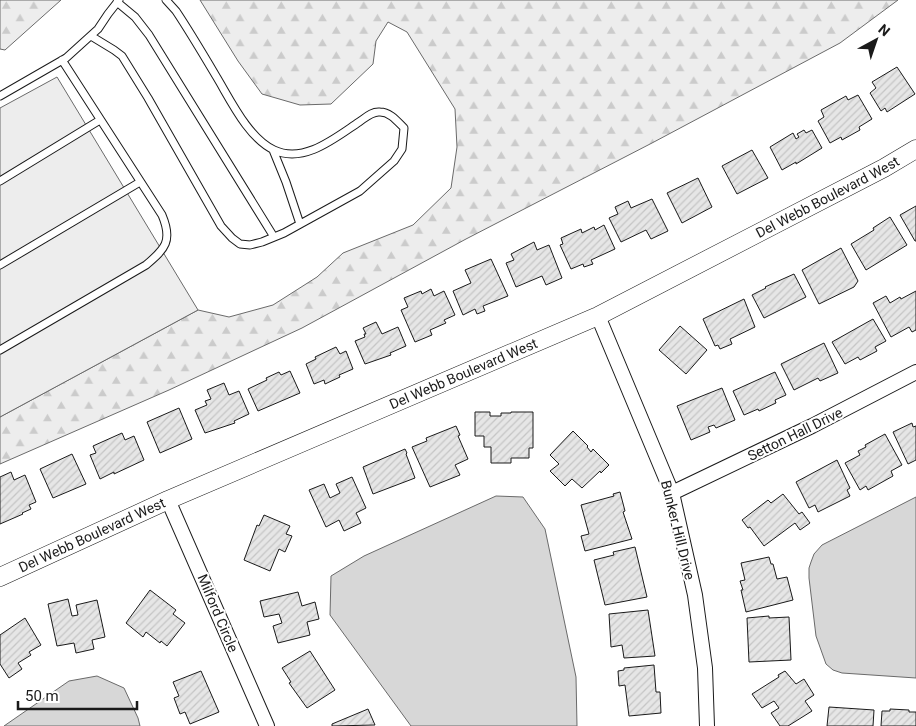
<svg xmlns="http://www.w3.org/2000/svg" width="916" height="726" font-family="Roboto,sans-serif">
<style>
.forest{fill:url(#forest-firs);stroke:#6a6a6a}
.garden{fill:#ededed;stroke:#6a6a6a}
.water{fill:#d7d7d7;stroke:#6a6a6a}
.building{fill:url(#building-hatch);stroke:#1a1a1a}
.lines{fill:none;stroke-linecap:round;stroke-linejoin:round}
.service-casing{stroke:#1a1a1a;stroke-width:9}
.minor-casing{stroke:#1a1a1a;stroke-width:16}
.tertiary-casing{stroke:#1a1a1a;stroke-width:19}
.service{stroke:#fff;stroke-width:7}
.minor{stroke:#fff;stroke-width:14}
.tertiary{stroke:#fff;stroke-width:18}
.labels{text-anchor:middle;stroke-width:4;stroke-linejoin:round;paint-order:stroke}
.street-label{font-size:14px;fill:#1a1a1a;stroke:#fff}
</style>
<defs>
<pattern id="forest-firs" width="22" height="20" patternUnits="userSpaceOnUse" patternTransform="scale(1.25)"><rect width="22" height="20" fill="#ededed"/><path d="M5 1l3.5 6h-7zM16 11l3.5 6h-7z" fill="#cbcbcb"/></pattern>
<pattern id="building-hatch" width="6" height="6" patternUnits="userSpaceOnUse" patternTransform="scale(1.25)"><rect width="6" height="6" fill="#e6e6e6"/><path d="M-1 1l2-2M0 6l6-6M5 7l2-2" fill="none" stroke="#c5c5c5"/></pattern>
</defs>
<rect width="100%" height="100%" fill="#fff"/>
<path class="forest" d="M0,0H61L5,50L0,49Z
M200,0H898L840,43L652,143L466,239L302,328L169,390L0,464V417L198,310L229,317L273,305L317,277L343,253L413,225L451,188L457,147L455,109L407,32L388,22L376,41L373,64L331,104L300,105L262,94L238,61Z"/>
<path class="garden" d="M57,77L198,310L0,417V108Z"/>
<path class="water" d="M496,496L523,497L545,529L576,677L577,726H411L330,615L331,576L364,556Z
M916,497V678L842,673L833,670L826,664L816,636L809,578V568L811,562L814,554L822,545Z
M97,676L124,688L138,718L140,726H4L69,681Z"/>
<path class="building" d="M897,67L915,94L887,112L885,108L881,111L870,93L876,88L872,82Z
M858,95L872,119L859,127L860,130L842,140L841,137L830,143L818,121L824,117L821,110L846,96L848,100Z
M804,130L806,133L812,130L822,148L796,164V162L782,170L770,147L793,133L796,139L799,137L797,134Z
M752,150L768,178L737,194L722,166Z
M698,178L712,207L682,223L667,193Z
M652,199L668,231L651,239L646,230L621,242L609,218L618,214L615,207L628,201L631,208Z
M916,206V241H915L900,215Z
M890,217L907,245L866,270L851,244L874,230L873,228Z
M604,225L615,249L591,260L593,264L584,267L583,264L571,269L560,245L563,244L561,238L581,229L582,233L594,227L595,230Z
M534,242L537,250L549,245L562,278L546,285L542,276L516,287L506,263L514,260L511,254Z
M841,248L858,281L854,287L819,304L802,270Z
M491,259L508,296L483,306L485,311L477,314L475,309L463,315L453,291L471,283L465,270Z
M794,274L806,297L764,318L752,295L766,288L765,287Z
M431,289L434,296L444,291L455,315L444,320L446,323L430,330L432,335L415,342L401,310L408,307L404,298L421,291L422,294Z
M916,291V330L912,332L909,327L891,337L873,303L886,296L890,303L900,297L901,299Z
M744,299L755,327L730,339L732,344L720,349L718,345L715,346L703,319Z
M873,319L886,341L875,347L877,351L860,360L858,357L845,364L832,342Z
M376,322L382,334L398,327L406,346L390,353L391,355L365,364L355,341L365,337L364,334H366L363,328Z
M680,326L707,350L686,374L659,350Z
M824,343L838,373L820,381L818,378L794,390L781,364Z
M336,347L340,354L346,351L353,369L339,375L340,377L325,384L324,380L314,384L306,364L316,359L315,357Z
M290,371L300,393L258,411L248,389L267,380L266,378L279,372L281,375Z
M775,372L786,395L775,400L776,403L759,411L758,409L744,415L733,391Z
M224,383L229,395L239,391L249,414L234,421L235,423L205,433L195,410L207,405L205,401L211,399L207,390Z
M722,388L735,420L716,428L714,425L708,427L710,432L691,440L677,406Z
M179,408L192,439L160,453L147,422Z
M475,412H490V416H501V413H511V412H533V448H529V458H511V463H491V447H484V436H475Z
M912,423L913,427L916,426V460L908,464L893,432Z
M456,426L460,435L458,436L468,459L455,465L460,475L430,487L412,447L427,441L426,438Z
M573,431L588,446L587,447L591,452L593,449L609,465L601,473L600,471L582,488L572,479L565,486L550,471L559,464L550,455Z
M122,433L125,440L134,436L144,460L114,474V472L100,479L90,455L96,453L93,446Z
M885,434L902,465L891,471L893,476L868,490L866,486L860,490L845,463L860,455L858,451L866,447L865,445Z
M405,449L407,453L406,454L415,478L373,494L363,467Z
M72,454L86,484L53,498L40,469Z
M837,460L850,488L847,490L850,496L818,512L815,505L809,508L796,482Z
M11,472L14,480L25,475L36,502L29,505L31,509L22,513L23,514L0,524V477Z
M352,477L366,508L356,513L361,523L344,531L339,520L326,527L309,490L324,484L330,498L340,493L336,484Z
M620,492L625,511L623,512L632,539L585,551L581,536L589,534L581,505L614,496L613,494Z
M783,494L799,514L802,512L810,523L800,530L795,523L764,546L750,527L748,528L742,520L768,500L771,503Z
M264,515L290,526L286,534L292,536L285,552L279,549L270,571L244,560L257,525L259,526Z
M635,547L647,597L605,605L594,560L614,555L613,552Z
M769,557L771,564H773L777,579L787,577L793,600L746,612L741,590H743L740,581L745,580L741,563Z
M150,590L176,610L173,614L185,623L167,646L161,641L160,643L146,632L143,637L126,623Z
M298,592L302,606L315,602L319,619L307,622L310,635L278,643L273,626L282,623L279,614L264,617L260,601Z
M68,599L72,616L78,615L76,605L97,600L105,637L92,640L94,649L76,653L74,643L57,646L48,604Z
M648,610L655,656L624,658L622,645L611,647L609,614Z
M769,616V618L789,617L791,660L749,662L747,618Z
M25,618L41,645L29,652L31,655L18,663L22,669L9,678L0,664V635Z
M310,651L335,690L307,708L289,683L291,682L282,668Z
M654,665L656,692H660L661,713L629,716L625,685L619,686L618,671L624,670V668Z
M201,671L219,712L190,724L185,712L180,714L174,698L179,696L173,682Z
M785,671L796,684L804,679L814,695L805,701L812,711L788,726H780L771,713L779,708L774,701L762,708L752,694L779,677L778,675Z
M829,707L874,710L873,726H827Z
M368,709L375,725L332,726V724Z
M890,709L909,710V712H916V726H881L882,711H890Z"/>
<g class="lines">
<defs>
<path id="service" d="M117,2L135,17L149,35L274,237
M91,36L114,50L122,56L148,98L221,226L232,238L240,244L250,245L262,242L284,233L360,191L394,161L402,149L404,128C397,121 390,112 380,112C372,111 365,118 359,122C335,138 304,164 274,150C248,138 230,99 216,76C203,54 190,32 176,11L166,0
M0,96L66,58L98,29L108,14L119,0
M273,150L286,182L300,224
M0,181L100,120
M0,265L140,182
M0,350L146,265C165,249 173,241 162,215L62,60"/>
<path id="minor" d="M598,316L672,493L695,595L705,668L707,726
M672,493L812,426L916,372
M168,500L267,726"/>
<g id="tertiary">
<path id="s1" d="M0,577L168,500L598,316L884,168L916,149"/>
</g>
</defs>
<use href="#service" class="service-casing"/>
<use href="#minor" class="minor-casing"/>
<use href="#tertiary" class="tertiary-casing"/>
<use href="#service" class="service"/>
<use href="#minor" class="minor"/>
<use href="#tertiary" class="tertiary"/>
</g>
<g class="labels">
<g class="street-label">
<text dy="5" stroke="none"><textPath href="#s1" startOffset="911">Del Webb Boulevard West</textPath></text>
<text dy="5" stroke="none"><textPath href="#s1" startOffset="506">Del Webb Boulevard West</textPath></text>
<text transform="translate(795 434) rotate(-26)" y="5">Setton Hall Drive</text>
<text transform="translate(678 530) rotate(76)" y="5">Bunker Hill Drive</text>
<text dy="5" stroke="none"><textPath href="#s1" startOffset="101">Del Webb Boulevard West</textPath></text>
<text transform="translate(218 613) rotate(67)" y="5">Milford Circle</text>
</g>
</g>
<g transform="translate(876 40) rotate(40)" stroke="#ffffff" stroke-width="4" paint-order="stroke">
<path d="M0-4L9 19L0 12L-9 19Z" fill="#1a1a1a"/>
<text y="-8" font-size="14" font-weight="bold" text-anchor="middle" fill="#1a1a1a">N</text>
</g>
<path d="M18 701v8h119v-8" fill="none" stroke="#1a1a1a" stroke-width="2.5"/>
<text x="25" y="701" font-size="15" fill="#1a1a1a" stroke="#ffffff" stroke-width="4" paint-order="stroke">50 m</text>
</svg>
